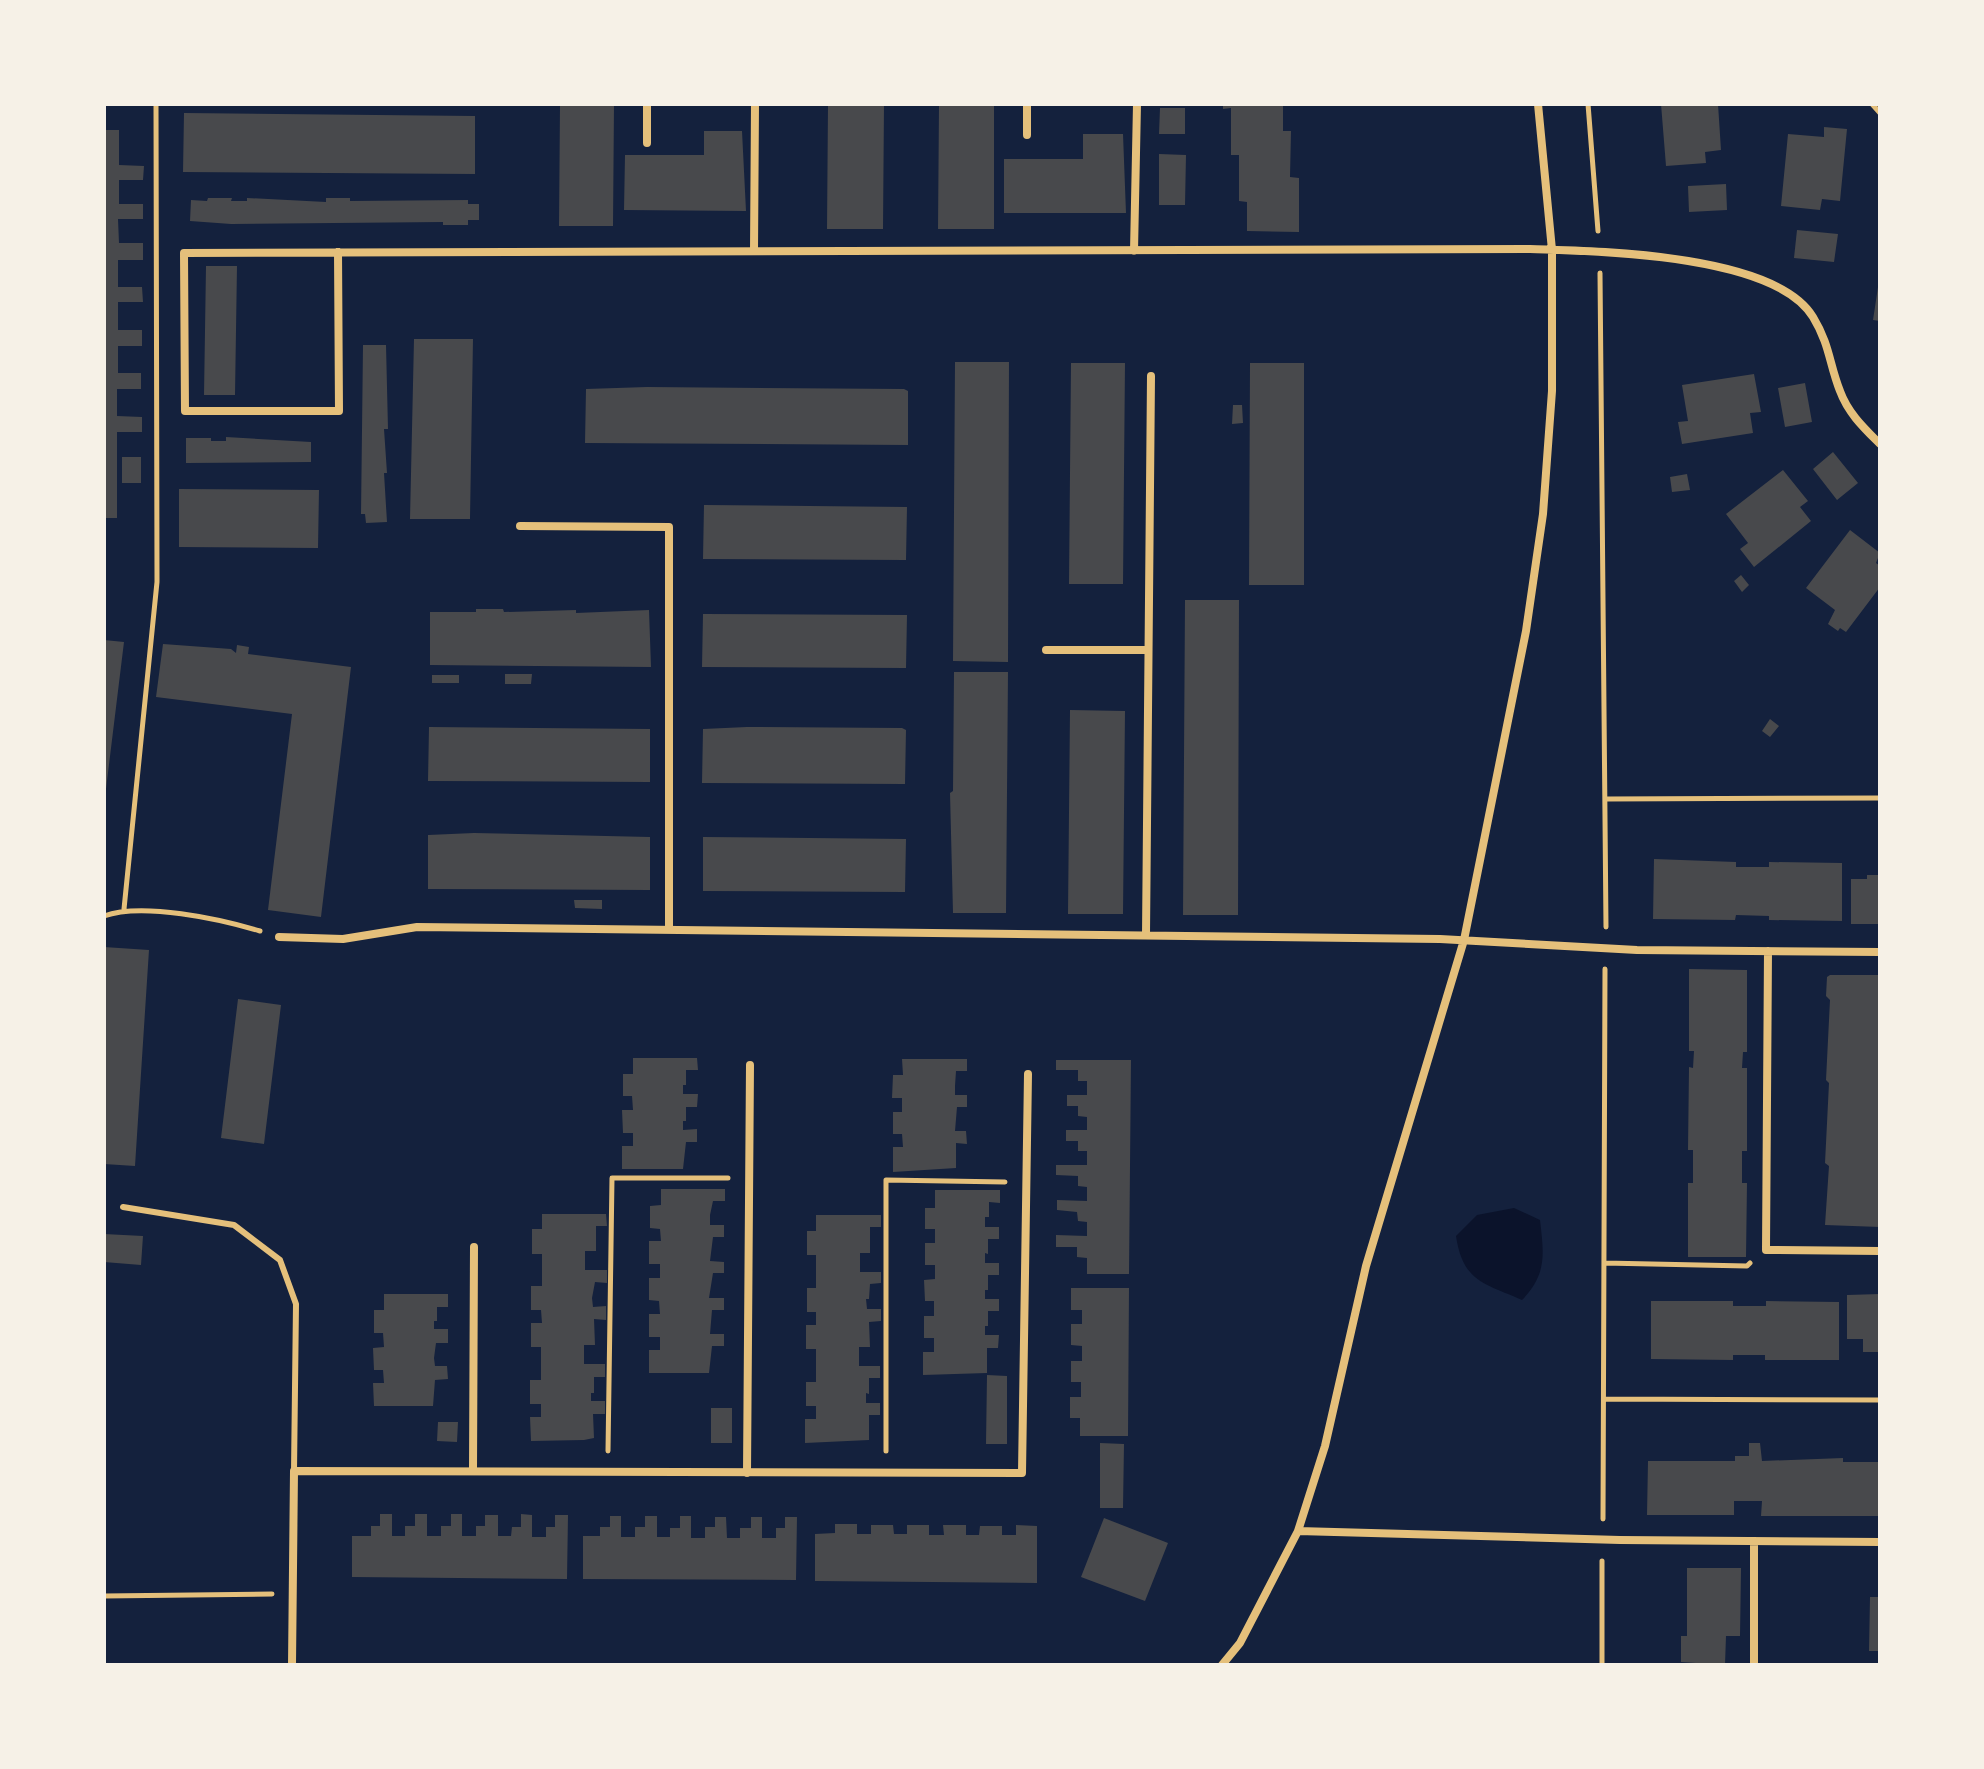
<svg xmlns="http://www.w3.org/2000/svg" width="1984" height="1769" font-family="Arial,sans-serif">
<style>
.water{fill:#0b132b}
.building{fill:#48494c}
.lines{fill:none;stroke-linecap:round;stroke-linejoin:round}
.path{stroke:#e5c07b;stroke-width:5}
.service{stroke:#e5c07b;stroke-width:6}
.minor{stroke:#e5c07b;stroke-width:8}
</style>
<rect width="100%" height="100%" fill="#14213d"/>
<path class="water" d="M1514,1208L1540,1220C1544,1255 1547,1274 1522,1300C1484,1283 1463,1282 1456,1236L1477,1215Z"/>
<path class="building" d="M560,104H614L613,226H559Z
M828,104H884L883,229H827Z
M939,104H994V229H938Z
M1223,104H1283V131H1291L1290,177L1299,178V232L1247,231V202L1239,201V155H1231V108L1223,109Z
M1661,104H1718L1721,150L1705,152L1706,163L1666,166Z
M1160,108H1185V134H1159Z
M184,113L475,116V174L183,172Z
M1824,127L1847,129L1840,201L1822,199L1820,210L1781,206L1788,134L1824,137Z
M104,130H119V165L144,166L143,180H119V204H143V219H118L119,243H143V260H118V287H142L143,302H118V330H142V346H118V373H141V389H117V416L142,417V432H117V518H104Z
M704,131H742L746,211L624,210L625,155H704Z
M1083,134H1123L1126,213H1004V159H1083Z
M1159,154L1186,155L1185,205H1159Z
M1726,184L1727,210L1689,212L1688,186Z
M208,198H232L231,201H247V198L326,202V198H350V201L468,200V204H479V220H468V225H443V222L231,224L190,221L191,200L207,201Z
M1797,230L1838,234L1834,262L1794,258Z
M206,266H237L235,395H204Z
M1878,287H1880V321L1873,320Z
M414,339H473L470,519H410Z
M363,345H386L388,429H384L387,473H384L387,522L366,523L365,514H361Z
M955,362H1009L1008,662L953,661Z
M1071,363H1125L1123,584H1069Z
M1250,363H1304V585H1249Z
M1754,374L1761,412L1750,413L1753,433L1682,444L1678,422L1688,421L1682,385Z
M1805,383L1812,422L1785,427L1778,388Z
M647,387L904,389L908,391V445L585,443L586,389Z
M1233,405H1242L1243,423L1232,424Z
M226,437L311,442V462L186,463V438H211V441H226Z
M1833,452L1858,483L1837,500L1813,469Z
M122,457H141V483H122Z
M1783,470L1808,501L1800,507L1811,521L1754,567L1740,549L1748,543L1726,514Z
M1687,474L1690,490L1672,492L1670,477Z
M179,489L319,490L318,548L179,547Z
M704,505L907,507L906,560L703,559Z
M1850,530L1880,553L1876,563L1880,566V587L1846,632L1840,628L1838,631L1828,624L1835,610L1806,588Z
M1741,575L1749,585L1742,592L1734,581Z
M1185,600H1239L1238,915H1183Z
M476,609H503L504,612L576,610V613L649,610L651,667L430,665V612H476Z
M703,614L907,615L906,668L702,667Z
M104,640L124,642L106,789H104Z
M163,644L231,649L236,653L237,645L249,647L248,654L351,667L321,917L268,910L292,714L156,697Z
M954,672H1008L1006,913H953L950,793L953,791Z
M505,674H532L531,684H505Z
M432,675H459V683H432Z
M1070,710L1125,711L1123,914H1068Z
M1770,719L1779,726L1770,737L1762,731Z
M429,727L650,729V782L428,781Z
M747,727L902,728L906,730L905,784L702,783L703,729Z
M474,833L650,837V890L428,889V835Z
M703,837L906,839L905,892L703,891Z
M1654,859L1736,862V867H1769V862L1842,863V921L1769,920V916L1736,915L1735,920L1653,919Z
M1867,875H1880V924H1851V879H1867Z
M574,900H602V909L575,908Z
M104,947L149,950L135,1166L104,1164Z
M1689,969L1747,970V1052H1743L1742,1068H1747V1151H1742V1183H1747L1746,1257H1688V1183H1693V1150H1688L1689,1067L1693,1068L1694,1051H1689Z
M1830,975H1880V1227L1825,1225L1829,1166L1825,1163L1829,1083L1826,1080L1830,1000L1826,996L1827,977Z
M238,999L281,1005L264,1144L221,1138Z
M633,1058H697L698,1070H686V1085H683V1094H698L697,1107H686V1121H683V1130L697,1129V1142H686L683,1169H622V1146H633V1133H623L622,1110H633L632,1096H623V1074H633Z
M902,1059H967V1071H956L955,1086V1095H967V1107H957L955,1131H966L967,1144L956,1143V1168L893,1172V1147H903L902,1134H893V1112H902V1098H892L893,1075H903Z
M1056,1060H1131L1129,1274H1087V1258L1077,1257V1247H1056V1235L1087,1236V1222L1078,1221L1077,1212L1057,1210V1200L1087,1201V1187L1078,1186V1176L1056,1175V1165H1087V1151H1078V1141H1066V1130H1087V1117L1078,1116V1106H1067V1095H1087V1081H1078V1070H1056Z
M661,1189H725V1201H713L710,1215V1225H724V1237H713L710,1261L724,1262V1273H713L709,1298H724V1310H712L710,1334H724V1346H712L709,1373H649V1350H660V1337H649V1314H660L659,1301L649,1300V1278H660V1264H649V1241H661L660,1229L650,1228V1206L661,1205Z
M935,1190H1000V1203L989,1202V1217H985V1227H999V1239H988V1254L985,1253V1263H999V1275H988V1290H985V1299H999V1311H988V1326H985V1335H999L998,1348H987V1373L923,1375V1352H934V1338H924V1316H934V1301H925L924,1280L935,1279V1265H925V1243H935V1229H925V1208H935Z
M542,1214H606L607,1226H596V1251H585V1270H607V1283L595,1282L592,1298L593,1307L606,1306V1320L594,1319L595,1345H584V1364H605V1377H594V1393H591V1401H605V1414H593L594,1438L584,1440L531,1441L530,1417H541V1404H530V1380H541V1347H531V1323H542L541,1310H531V1286H542V1254H532V1229H542Z
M816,1215H881V1227H870V1253H860V1272H881V1283L870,1284L869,1299H866L867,1309H881V1321L869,1322L870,1347H859V1366H880V1378H869V1394L866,1393V1403H880V1415H869V1440L805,1443V1419H816V1406H806V1382H816V1349H806V1325H816V1312H807V1288H816V1255H807V1231H816Z
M104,1234L143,1236L141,1265L104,1262Z
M1071,1288H1129L1128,1436H1080V1418H1070V1397H1081V1382H1071V1361H1082V1346L1071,1345V1324H1082V1310H1071Z
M384,1294H448V1307H437V1321H434V1329H448V1343H436L434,1358L435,1366H447L448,1379L435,1380L433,1406H374L373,1383H384L383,1370H374L373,1348L384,1347L383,1333H374V1310H384Z
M1880,1294V1352H1863V1339H1847V1295Z
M1651,1301H1733V1306H1766V1301L1839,1302V1360H1765V1355H1733V1360L1651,1359Z
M987,1375L1007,1376V1444H986Z
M711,1408H732V1443H711Z
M438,1422H458L457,1442L437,1441Z
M1100,1443L1124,1444L1123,1508H1100Z
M1749,1443H1760L1762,1461L1843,1458V1462H1880V1516H1761L1762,1501H1734V1515H1647L1648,1461H1735V1456H1749Z
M380,1514H392V1536H405V1526H415V1514H427V1536H441V1526H451V1514H462V1536H476V1526H485V1515H498V1536H511L512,1527H521V1514L532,1515V1537H546V1527H555V1515H568L567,1579L352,1577V1536H371V1526H380Z
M610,1516H621V1537H635V1527H645V1516H657V1537H670V1528H680V1516H691V1538H705V1527H715V1517H726L727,1538H740V1528H751V1517H762V1538H776V1528H785V1517H797L796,1580L583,1579V1536H600V1527H610Z
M1104,1518L1168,1543L1145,1601L1081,1577Z
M835,1524H857V1534H871V1525H893L894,1534H907V1525H929V1535H944L943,1525H966V1535H979L980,1526H1002V1535H1016V1525L1037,1526V1583L815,1581V1534L835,1533Z
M1687,1568H1741L1740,1636H1726L1725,1665L1681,1662V1636H1687Z
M1870,1597H1880V1651H1869Z"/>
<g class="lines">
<path class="path" d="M1588,104L1598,231
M1872,104L1880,113
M1600,273L1606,927
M1607,799L1880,798
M124,909L157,582L156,104
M104,916C142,902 220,919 260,931
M1604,1263L1747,1266L1750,1263
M1604,1399L1880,1400
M608,1451L612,1178H728
M886,1451V1180L1005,1182
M1603,1519L1605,969
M104,1596L272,1594
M1602,1665V1561"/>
<path class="service" d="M123,1207L234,1225L280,1260L296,1304L294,1471"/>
<path class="minor" d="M647,104V143
M1027,104V135
M754,250L755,104
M1134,251L1137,104
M338,252L339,411H185L184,253L1530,249C1598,251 1775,254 1813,317C1830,345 1829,363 1840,391C1848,413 1864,428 1880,444
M520,526L669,527V930
M1046,650H1148
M1146,935L1151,376
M279,937L343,939L417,927L1440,939L1637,950L1880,952
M1768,951L1766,1250L1880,1251
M473,1471L474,1247
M747,1473L750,1065
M1298,1531L1620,1540L1880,1542
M292,1665L294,1471L1022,1473L1028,1074
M1222,1665L1240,1643L1298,1531L1325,1446L1366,1266L1464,940L1526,631L1543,514L1552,391V250L1538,104
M1754,1665V1541"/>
</g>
<rect width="1984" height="1769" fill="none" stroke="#f6f1e7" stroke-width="212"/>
</svg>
